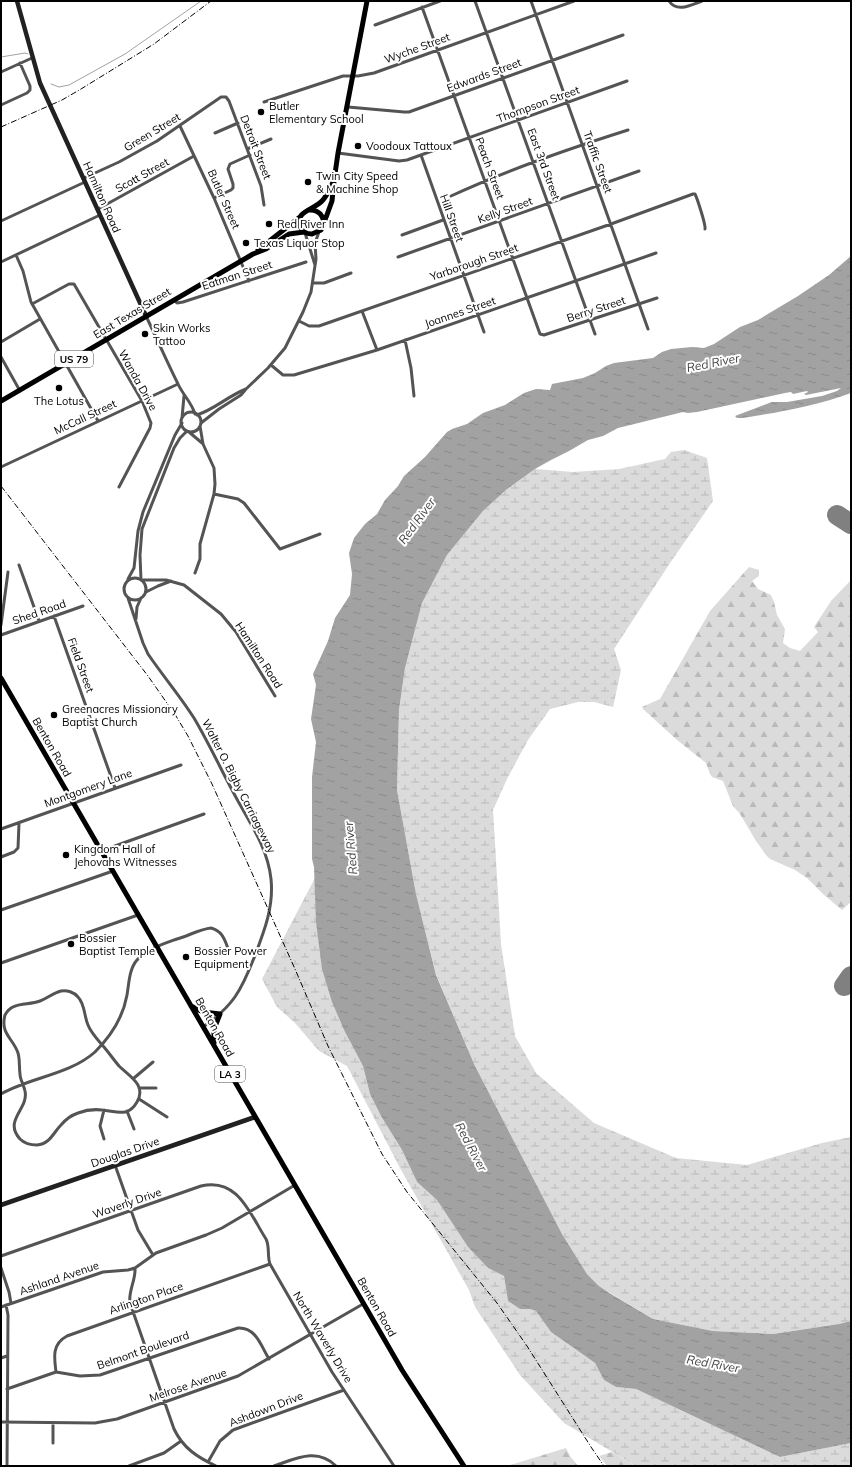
<svg xmlns="http://www.w3.org/2000/svg" width="852" height="1467" font-family="Mulish,sans-serif">
<style>
.forest{fill:url(#forest-firs)}
.wetland{fill:url(#wetland-marsh)}
.water{fill:url(#water-ripples)}
.lines{fill:none;stroke-linecap:round;stroke-linejoin:round}
.stream{stroke:#a2a2a2;stroke-width:1}
.taxiway{stroke:#808080;stroke-width:8}
.runway{stroke:#808080;stroke-width:20}
.street{stroke:#545454;stroke-width:3}
.secondary{stroke:#212121;stroke-width:4.5}
.primary{stroke:#000;stroke-width:5}
.rail{stroke:#000;stroke-width:1;stroke-dasharray:6 2 1 2;stroke-linecap:butt}
.poi-dot{fill:#000;stroke:#fff;stroke-width:1.5}
.labels{text-anchor:middle;stroke-width:4;stroke-linejoin:round;paint-order:stroke}
.shield{fill:#fff;stroke:#4c4c4c;stroke-width:1}
.shield-label{font-size:10px;font-weight:bold;fill:#000}
.street-label{font-size:11px;fill:#000;stroke:#fff}
.poi-label{font-size:11px;fill:#000;stroke:#fff;text-anchor:start}
.water-label{font-size:12px;font-style:italic;fill:#434343;stroke:#fff}
</style>
<defs>
<pattern id="forest-firs" width="22" height="20" patternUnits="userSpaceOnUse"><rect width="22" height="20" fill="#dbdbdb"/><path d="M5 1l3.5 6h-7zM16 11l3.5 6h-7z" fill="#bababa"/></pattern>
<pattern id="wetland-marsh" width="20" height="14" patternUnits="userSpaceOnUse"><rect width="20" height="14" fill="#dbdbdb"/><path d="M1 5h8M5 5V1M11 12h8M15 12V8" fill="none" stroke="#bababa"/></pattern>
<pattern id="water-ripples" width="26" height="14" patternUnits="userSpaceOnUse"><rect width="26" height="14" fill="#a2a2a2"/><path d="M2 4q2-2 4 0t4 0M15 11q2-2 4 0t4 0" fill="none" stroke="#8a8a8a"/></pattern>
</defs>
<rect width="100%" height="100%" fill="#fff"/>
<path class="forest" d="M749,567L759,570V576L752,581L758,589L771,595L774,602L777,615L785,629L783,643L790,648L800,651L818,632L814,627L831,601L851,580V902L842,910L823,894L807,878L795,870L770,859L767,856L756,841L740,814L733,806L723,781L712,777L710,774L706,763L677,740L643,709L642,707L660,699L710,611Z
M566,1448L570,1456L578,1466H507Z
M612,1452L636,1466H607L599,1456Z"/>
<path class="wetland" d="M684,450L707,458L713,501L670,563L614,649L621,670L613,707L594,702H578L550,709L528,740L508,777L493,810L501,944L515,1036L536,1073L594,1123L676,1158L747,1165L822,1143L851,1137V1321L839,1324L773,1334L713,1331L653,1319L599,1286L587,1274L562,1234L475,1066L436,974L416,894L397,790L399,710L405,668L422,603L447,555L483,511L506,490L535,469L573,472L619,469L665,459L671,452Z
M315,878L345,1032L363,1066L370,1094L381,1116L402,1150L417,1182L437,1200L468,1247L488,1268L504,1276L508,1301L520,1309H530L536,1311L551,1332L595,1363L604,1380L616,1387L636,1389L780,1457L851,1443V1466H636L564,1423L520,1375L475,1307L469,1290L400,1168L347,1066L319,1051L295,1023L277,1007L262,979Z"/>
<path class="water" d="M851,256V393C816,406 780,412 743,418H737L735,416L772,402H787L822,396L837,391L841,388L806,395L804,394L808,392L807,391L793,394L791,392L785,393L697,412L688,413L683,412L618,428L603,436L588,440L569,451L551,460L535,469L506,490L483,511L447,555L422,603L405,668L399,710L397,790L416,894L436,975L475,1066L562,1234L587,1274L599,1286L611,1294L653,1319L713,1331L773,1334L839,1324L851,1321V1443L780,1457L636,1389L616,1387L604,1380L595,1363L551,1332L536,1311L530,1309H520L508,1301L504,1276L488,1268L468,1247L437,1200L417,1182L402,1150L381,1116L370,1094L363,1066L345,1032L332,1002L322,969L316,922L314,867L312,859V777L316,742L311,719L316,685L313,674L328,641L335,618L350,595L352,574L349,553L354,538L365,524L377,514L385,500L398,486L404,476L425,457L447,432L452,429L467,424L483,413L505,405L524,393L536,389L550,390L552,384L583,378L595,373L606,366L614,363L653,358L662,352L671,349L692,347L704,348L714,344L740,327L758,320L798,296L829,275Z"/>
<g class="lines">
<path class="stream" d="M1,57L25,53L28,54
M51,84L59,87L69,85L125,54L201,1"/>
<path class="taxiway" d="M847,982L851,986"/>
<path class="runway" d="M837,515L851,524
M844,986L851,976"/>
<path class="street" d="M475,1L595,334
M531,1L648,329
M669,1C677,13 691,5 702,1
M422,7L540,334L544,335L657,298
M375,25L440,1
M1,72L32,58
M264,102L343,76H358L374,73L574,1
M1,105L27,93L30,90V86L20,63
M348,107L404,112H409L623,35
M180,126L214,198L249,281
M215,133L238,123
M247,149L271,139
M338,153L399,161L407,160L627,81
M421,155L484,332
M84,178L119,162L157,141L221,97H226L229,101L261,186L264,205
M451,196C509,169 568,149 628,130
M214,198L231,190L233,188V184L228,169L230,164L250,155
M98,209L194,156
M1,221L85,182
M305,233L315,265
M402,235L443,220
M16,255L23,271L31,302L98,421
M398,257L639,171
M1,262L100,215
M313,283H324L351,273
M174,300L177,303L183,302L306,262
M32,304L69,284H74L142,401L151,423L150,428L119,487
M362,311L377,350
M146,316C157,339 167,362 178,384C183,395 192,403 195,414
M299,321L309,326H319L611,224L693,194H695C697,198 706,225 705,229
M405,340L411,368L414,396
M1,342L40,319
M1,357L20,391
M271,365L283,375H294L377,350L656,253
M181 422a10 10 0 1 1 20 0a10 10 0 1 1-20 0Z
M197,415C215,409 228,396 246,389
M182,418L184,396
M201,423L219,409L241,395L246,389L268,368L285,348L303,312L311,292L316,259L315,243L319,232
M189,432L202,443
M1,467L178,384
M214,494L238,499L244,503L280,549L320,534
M19,565L39,621
M195,573L200,559V544L214,494L215,484L214,468L203,444L200,426
M124 589a11 11 0 1 1 22 0a11 11 0 1 1-22 0Z
M128,579L134,568L138,531L143,512L175,435L182,423
M141,580L140,555L142,529L174,448L180,438L187,431
M143,580H166L184,585L221,614L236,632L275,696
M146,592L158,586L171,581
M128,598L143,643L148,654C163,676 180,696 194,718C210,745 223,774 238,801C252,826 268,850 271,879C274,907 264,932 254,958C241,991 233,1006 203,1027
M54,616L115,788
M136,619L137,607L141,598
M1,625L8,572
M1,635L83,606
M1,829L181,765
M101,851L204,814
M1,857L14,852L18,848L19,823
M1,910L113,871
M1,963L138,915
M61,991C67,990 74,992 78,997C85,1004 84,1016 88,1025C91,1033 98,1040 104,1047C109,1053 114,1060 119,1066C129,1076 147,1085 137,1102C128,1118 116,1111 102,1110C94,1109 86,1110 78,1113C72,1115 66,1119 61,1125C53,1133 50,1144 37,1145C30,1145 24,1143 20,1139C3,1120 29,1109 25,1091C24,1085 20,1080 20,1074C19,1067 20,1060 18,1053C13,1038 0,1034 5,1015C12,1001 28,1006 40,1001C48,998 53,993 61,991Z
M134,1078L153,1062
M139,1088H156
M1,1094C31,1077 69,1075 95,1052C111,1036 123,1018 127,995C129,984 129,969 137,960C147,949 163,944 177,939C188,936 200,929 211,928C223,931 225,941 229,951
M139,1099L167,1117
M104,1110L100,1126L104,1139
M127,1111L134,1129
M115,1165L138,1230L153,1255
M1,1256L201,1186C238,1177 250,1214 266,1239C270,1247 267,1256 270,1264L332,1372L394,1466
M1,1268L9,1292L11,1303
M135,1268C136,1280 128,1291 130,1303L174,1429C183,1448 197,1457 216,1466
M6,1305L8,1315L7,1466
M1,1307L103,1272L128,1270L135,1268L156,1253L206,1235L222,1228L295,1185
M1,1358L7,1356
M56,1372C54,1357 52,1344 67,1336L270,1264
M7,1389L56,1372L80,1376L100,1375L238,1328C256,1327 261,1346 269,1359
M1,1422L95,1423L117,1419L238,1376L363,1304
M53,1443V1423
M208,1462L220,1441L233,1430L344,1390
M129,1466L164,1453L181,1441
M274,1466C295,1459 317,1447 336,1466"/>
<path class="secondary" d="M17,1L40,83L146,316
M1,1205L255,1117"/>
<path class="primary" d="M310,210C321,210 327,220 321,230L312,234C307,234 302,232 300,226C294,212 315,209 322,201C327,196 330,188 333,182
M324,223L332,201L334,181L338,153L367,1
M258,250L300,217
M1,401L253,254L266,249L289,234L304,232
M1,678L376,1325L402,1370L464,1466
M191,1006L203,1012L220,1014L214,1029V1043"/>
<path class="rail" d="M1,127L62,100L81,89L154,44L211,1
M1,486L148,676L176,716L188,736L212,784L295,969L328,1046L382,1154L407,1192L497,1303L527,1346L591,1447L604,1466
M1,552V594"/>
</g>
<g class="poi-dot">
<circle cx="261" cy="112" r="4"/>
<circle cx="358" cy="146" r="4"/>
<circle cx="308" cy="182" r="4"/>
<circle cx="269" cy="224" r="4"/>
<circle cx="246" cy="243" r="4"/>
<circle cx="145" cy="334" r="4"/>
<circle cx="59" cy="388" r="4"/>
<circle cx="54" cy="715" r="4"/>
<circle cx="66" cy="855" r="4"/>
<circle cx="71" cy="944" r="4"/>
<circle cx="186" cy="957" r="4"/>
</g>
<g class="labels">
<g class="shield">
<rect x="55" y="351" width="38" height="16" rx="3"/>
<rect x="215" y="1066" width="30" height="16" rx="3"/>
</g>
<g class="shield-label">
<text x="74" y="363">US 79</text>
<text x="230" y="1078">LA 3</text>
</g>
<g class="street-label">
<text transform="translate(417 48) rotate(-20)" y="4">Wyche Street</text>
<text transform="translate(484 75) rotate(-20)" y="4">Edwards Street</text>
<text transform="translate(538 104) rotate(-20)" y="4">Thompson Street</text>
<text transform="translate(152 132) rotate(-31)" y="4">Green Street</text>
<text transform="translate(256 147) rotate(69)" y="4">Detroit Street</text>
<text transform="translate(598 162) rotate(70)" y="4">Traffic Street</text>
<text transform="translate(544 164) rotate(70)" y="4">East 3rd Street</text>
<text transform="translate(490 168) rotate(70)" y="4">Peach Street</text>
<text transform="translate(142 175) rotate(-29)" y="4">Scott Street</text>
<text transform="translate(102 197) rotate(66)" y="4">Hamilton Road</text>
<text transform="translate(224 199) rotate(66)" y="4">Butler Street</text>
<text transform="translate(505 210) rotate(-20)" y="4">Kelly Street</text>
<text transform="translate(452 218) rotate(70)" y="4">Hill Street</text>
<text transform="translate(474 262) rotate(-19)" y="4">Yarborough Street</text>
<text transform="translate(237 275) rotate(-18)" y="4">Eatman Street</text>
<text transform="translate(596 309) rotate(-18)" y="4">Berry Street</text>
<text transform="translate(460 312) rotate(-19)" y="4">Joannes Street</text>
<text transform="translate(132 313) rotate(-31)" y="4">East Texas Street</text>
<text transform="translate(138 380) rotate(61)" y="4">Wanda Drive</text>
<text transform="translate(85 417) rotate(-25)" y="4">McCall Street</text>
<text transform="translate(39 612) rotate(-19)" y="4">Shed Road</text>
<text transform="translate(259 655) rotate(57)" y="4">Hamilton Road</text>
<text transform="translate(81 665) rotate(70)" y="4">Field Street</text>
<text transform="translate(52 747) rotate(60)" y="4">Benton Road</text>
<text transform="translate(239 786) rotate(63)" y="4">Walter O. Bigby Carriageway</text>
<text transform="translate(88 788) rotate(-20)" y="4">Montgomery Lane</text>
<text transform="translate(215 1027) rotate(60)" y="4">Benton Road</text>
<text transform="translate(125 1152) rotate(-19)" y="4">Douglas Drive</text>
<text transform="translate(127 1203) rotate(-19)" y="4">Waverly Drive</text>
<text transform="translate(59 1278) rotate(-19)" y="4">Ashland Avenue</text>
<text transform="translate(146 1298) rotate(-19)" y="4">Arlington Place</text>
<text transform="translate(377 1307) rotate(60)" y="4">Benton Road</text>
<text transform="translate(323 1337) rotate(59)" y="4">North Waverly Drive</text>
<text transform="translate(143 1350) rotate(-19)" y="4">Belmont Boulevard</text>
<text transform="translate(188 1385) rotate(-19)" y="4">Melrose Avenue</text>
<text transform="translate(266 1409) rotate(-21)" y="4">Ashdown Drive</text>
</g>
<g class="poi-label">
<text x="269" y="110">Butler<tspan x="269" dy="13">Elementary School</tspan></text>
<text x="366" y="150">Voodoux Tattoux</text>
<text x="316" y="180">Twin City Speed<tspan x="316" dy="13">&amp; Machine Shop</tspan></text>
<text x="277" y="228">Red River Inn</text>
<text x="254" y="247">Texas Liquor Stop</text>
<text x="153" y="332">Skin Works<tspan x="153" dy="13">Tattoo</tspan></text>
<text x="59" y="405" text-anchor="middle">The Lotus</text>
<text x="62" y="713">Greenacres Missionary<tspan x="62" dy="13">Baptist Church</tspan></text>
<text x="74" y="853">Kingdom Hall of<tspan x="74" dy="13">Jehovahs Witnesses</tspan></text>
<text x="79" y="942">Bossier<tspan x="79" dy="13">Baptist Temple</tspan></text>
<text x="194" y="955">Bossier Power<tspan x="194" dy="13">Equipment</tspan></text>
</g>
<g class="water-label">
<text transform="translate(713 363) rotate(-11)" y="4">Red River</text>
<text transform="translate(417 521) rotate(-54)" y="4">Red River</text>
<text transform="translate(351 848) rotate(-95)" y="4">Red River</text>
<text transform="translate(471 1147) rotate(62)" y="4">Red River</text>
<text transform="translate(713 1364) rotate(10)" y="4">Red River</text>
</g>
</g>
<rect width="852" height="1467" fill="none" stroke="#000000" stroke-width="4"/>
</svg>
